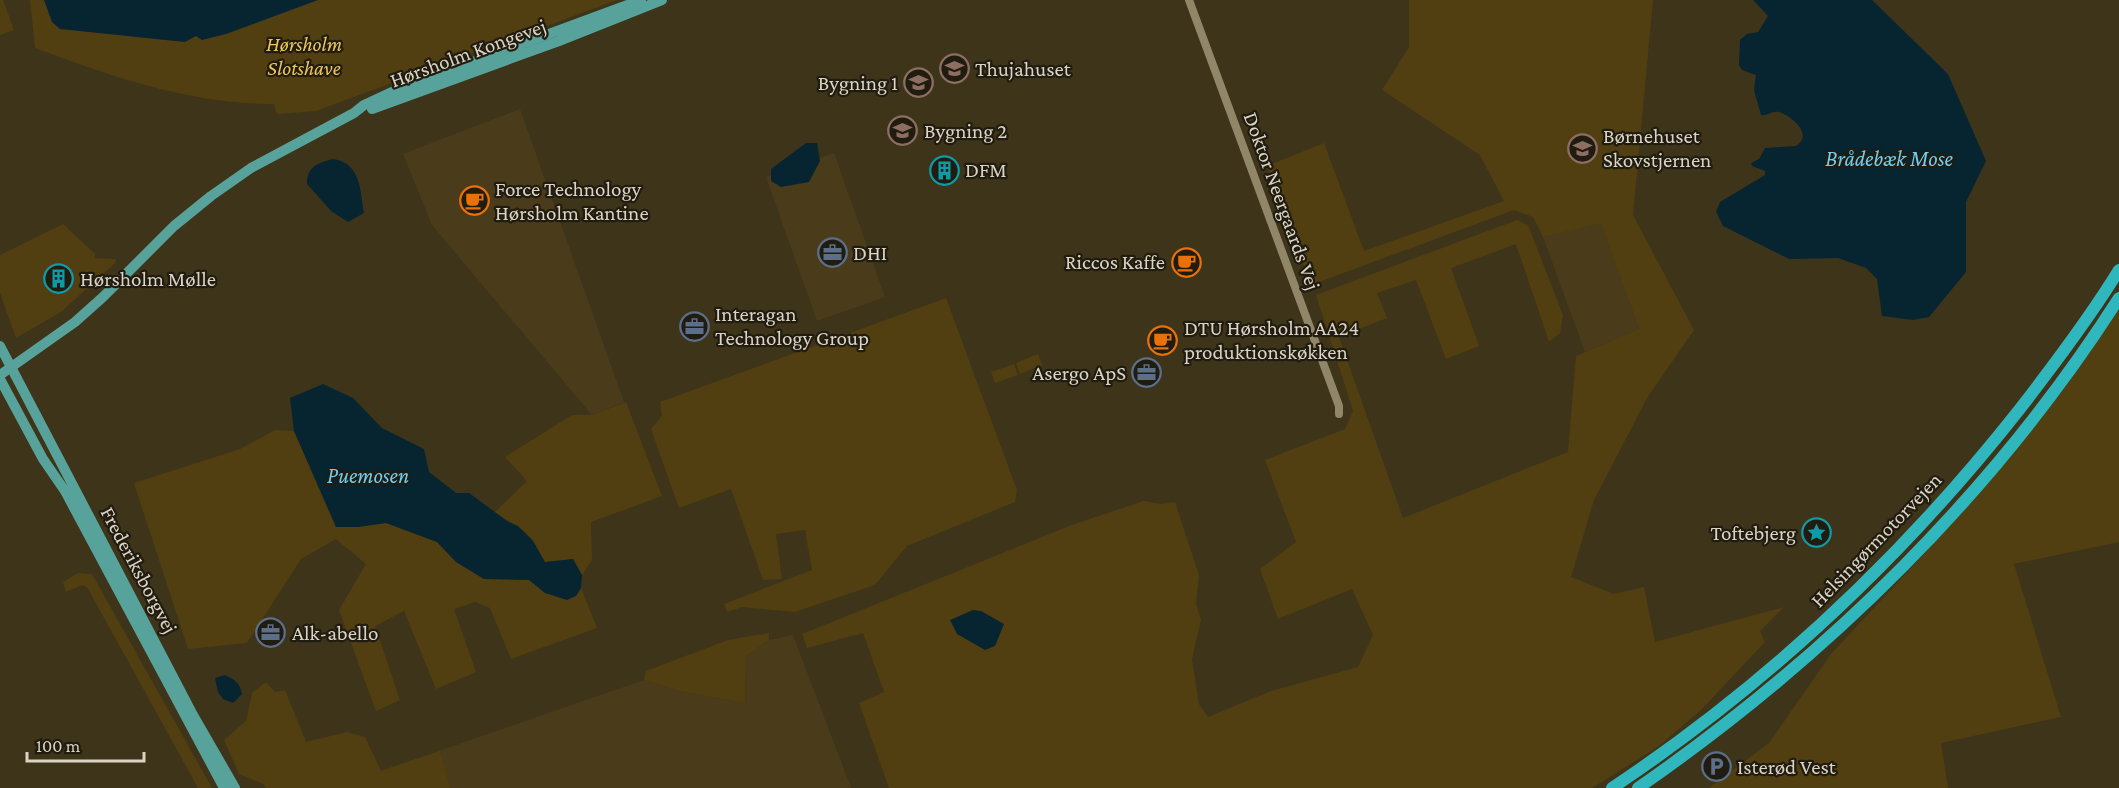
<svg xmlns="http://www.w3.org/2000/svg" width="2119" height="788" font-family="'Crimson Pro',serif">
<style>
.built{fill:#4a3c1a}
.green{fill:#513f11}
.water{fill:#072531}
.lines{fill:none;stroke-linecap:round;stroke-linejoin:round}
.minor{stroke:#928668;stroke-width:8}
.major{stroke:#57a39b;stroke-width:10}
.highway{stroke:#2fb7bd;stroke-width:12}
.labels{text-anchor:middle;stroke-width:4.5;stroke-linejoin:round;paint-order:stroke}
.park-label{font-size:21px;font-style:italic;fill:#f0c65b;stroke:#211c10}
.street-label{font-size:21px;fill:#dbd4c5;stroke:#211c10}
.poi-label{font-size:21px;fill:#dbd4c5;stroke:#211c10;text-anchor:start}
.water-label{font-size:22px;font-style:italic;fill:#6dcef5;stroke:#211c10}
</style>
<rect width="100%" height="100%" fill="#3e3419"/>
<path class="built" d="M520,109L624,402L592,415L432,225L403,154Z
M834,153L885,297L817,321L766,177Z
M1601,222L1639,329L1585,352L1543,237Z
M793,635L851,788H387L381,771L644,680L684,692L745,703L746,656L769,640Z"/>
<path class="green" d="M0,0H3L14,30L0,35Z
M30,0H617L316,111L277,114L274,104C190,104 113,77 35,48Z
M1409,0H1653L1633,215L1694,330L1647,398L1594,500L1571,577L1614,594L1644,587L1655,642L1784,607L1760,631L1765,642L1701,710L1659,746L1592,788H889L859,703L884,692L863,633L807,648L802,634L1069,526L1144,501L1162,504L1175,502L1199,575L1196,604L1201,620L1192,659L1199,704L1208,717L1271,691L1358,667L1373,635L1352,589L1278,619L1260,569L1296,542L1265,460L1345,429L1353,411L1316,295L1517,220L1528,225L1563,315L1560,333L1549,342L1516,244L1451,268L1479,346L1446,359L1416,280L1377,293L1387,318L1339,337L1403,518L1568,452L1576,356L1639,329L1601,223L1543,237L1533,217L1514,210L1311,285L1267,166L1324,143L1364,251L1504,201L1480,155L1382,90L1409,47Z
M63,224L95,254V258L116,259L115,263L61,312L16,338L0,293V255Z
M946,298L1017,490L1015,502L907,546L875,585L795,612L742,607L727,612L724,604L812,570L805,530L776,534L782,579L763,580L731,489L679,508L651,429L662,416L660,402Z
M2119,309V542L2014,564L2061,717L1941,743L1948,788H1709L1769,743L1831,654L1925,553L2017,447Z
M1038,354L1042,365L1020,374L1016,363Z
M1014,364L1018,375L995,383L991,372Z
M626,402L662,496L591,522L592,560L582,575L573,559L545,562C540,555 538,548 533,541C524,527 507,522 495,512L527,481L505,457L572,415H592Z
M275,430L294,431L336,527L386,523L437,542L456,562L484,579L529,580L545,593L576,596L581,588L597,628L511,659L490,608L475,602L454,609L476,672L436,689L404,611L375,626L400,700L376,711L339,610L366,564L336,539L301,559L247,643L188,649L134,483L240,449Z
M78,573L92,574L212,788H198L87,587L82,585L66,592L63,582Z
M769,633V640L746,656L745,703L684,692L644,680L646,671L728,640Z
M266,682L275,692L285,690L306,742L347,732L365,737L381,771L440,751L450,788H266L263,784L239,774L224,740L246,721L252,693Z"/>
<path class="water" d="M44,0H318L226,34L202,40L196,36L185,42L60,29L52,22Z
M1753,0H1872L1948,74L1986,161L1966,202V272L1929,317L1913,320L1882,316L1877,279L1866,268L1838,258L1789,259L1723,226L1716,212L1720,202L1765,175V171L1752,166L1751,163L1759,159L1765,148L1796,146C1814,135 1792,116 1779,112C1771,111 1768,116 1761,115L1754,90L1756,75L1742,70L1739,65L1740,40L1747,34L1758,32L1768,16Z
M806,143H817L820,161L809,182L781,187L771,181V169Z
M333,159C361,163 360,190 364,213L348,222L331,211L307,184C307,166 318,163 333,159Z
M323,384L353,398L382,428L424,449L429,472L456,493H469L507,521L518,526L533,541L545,562L573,559L582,575L581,588L576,596L567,600L545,593L529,580L484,579L456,562L437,542L386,523L359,527H336L294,431L290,398Z
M973,610L981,611L1004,624L995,646L985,650L957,634L950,620Z
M225,675C235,680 240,683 242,694L233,703L223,699L218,692L215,678Z"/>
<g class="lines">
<path class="minor" d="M1189,0L1339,406V414"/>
<path class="major" d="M372,109L559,41L662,0
M0,346L193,715L235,788
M0,375L75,322L103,297L174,226L211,196L251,168L354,113L364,105L394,91L641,0
M0,379L43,459L65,491L224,788"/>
<path class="highway" d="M1612,788C1768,684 1903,557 2019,410C2054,365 2089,319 2119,270
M1638,788C1827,657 1995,492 2119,298"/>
</g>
<defs>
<symbol id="university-ring" viewBox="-11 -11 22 22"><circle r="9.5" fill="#211c10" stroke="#8d6e63" stroke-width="1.5"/><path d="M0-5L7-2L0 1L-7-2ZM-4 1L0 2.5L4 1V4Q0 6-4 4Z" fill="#8d6e63"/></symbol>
<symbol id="school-ring" viewBox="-11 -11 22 22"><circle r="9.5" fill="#211c10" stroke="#8d6e63" stroke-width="1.5"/><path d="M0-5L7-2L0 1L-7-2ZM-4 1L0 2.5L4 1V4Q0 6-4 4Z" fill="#8d6e63"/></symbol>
<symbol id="building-ring" viewBox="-11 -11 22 22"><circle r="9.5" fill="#211c10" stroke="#0f9aa8" stroke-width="1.5"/><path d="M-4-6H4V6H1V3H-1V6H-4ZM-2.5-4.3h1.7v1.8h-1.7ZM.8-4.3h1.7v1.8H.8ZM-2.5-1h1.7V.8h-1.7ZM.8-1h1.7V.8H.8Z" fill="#0f9aa8"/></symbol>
<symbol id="cafe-ring" viewBox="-11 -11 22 22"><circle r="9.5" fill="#211c10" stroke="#e8710a" stroke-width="1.5"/><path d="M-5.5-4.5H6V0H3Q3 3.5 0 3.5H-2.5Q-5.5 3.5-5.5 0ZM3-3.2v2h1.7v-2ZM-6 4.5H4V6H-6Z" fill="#e8710a"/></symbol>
<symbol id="office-ring" viewBox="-11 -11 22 22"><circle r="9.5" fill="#211c10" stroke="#5c6f8a" stroke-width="1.5"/><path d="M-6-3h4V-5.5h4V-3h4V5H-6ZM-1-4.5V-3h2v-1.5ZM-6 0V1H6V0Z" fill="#5c6f8a"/></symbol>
<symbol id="sight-ring" viewBox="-11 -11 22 22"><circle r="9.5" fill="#211c10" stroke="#0f9aa8" stroke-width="1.5"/><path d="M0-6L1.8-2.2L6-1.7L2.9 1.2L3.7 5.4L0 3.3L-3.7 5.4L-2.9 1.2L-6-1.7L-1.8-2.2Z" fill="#0f9aa8"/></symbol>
<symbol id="parking-ring" viewBox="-11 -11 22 22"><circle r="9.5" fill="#211c10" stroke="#5c6f8a" stroke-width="1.5"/><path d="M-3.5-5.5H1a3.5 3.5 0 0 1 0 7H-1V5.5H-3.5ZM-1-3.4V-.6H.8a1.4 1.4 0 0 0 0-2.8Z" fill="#5c6f8a"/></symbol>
</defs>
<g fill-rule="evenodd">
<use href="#university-ring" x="938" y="52" width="33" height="33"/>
<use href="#university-ring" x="902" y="66" width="33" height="33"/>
<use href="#university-ring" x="886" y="114" width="33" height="33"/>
<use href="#school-ring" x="1566" y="132" width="33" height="33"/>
<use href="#building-ring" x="928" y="154" width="33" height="33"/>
<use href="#cafe-ring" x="458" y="184" width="33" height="33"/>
<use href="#office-ring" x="816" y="236" width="33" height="33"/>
<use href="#cafe-ring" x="1170" y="246" width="33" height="33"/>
<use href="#building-ring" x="42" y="262" width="33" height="33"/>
<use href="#office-ring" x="678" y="310" width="33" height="33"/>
<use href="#cafe-ring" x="1146" y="324" width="33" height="33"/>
<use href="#office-ring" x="1130" y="356" width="33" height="33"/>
<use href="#sight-ring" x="1800" y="516" width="33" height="33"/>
<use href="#office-ring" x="254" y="616" width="33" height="33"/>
<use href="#parking-ring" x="1700" y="750" width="33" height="33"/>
</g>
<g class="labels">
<g class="park-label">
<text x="304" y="51">Hørsholm<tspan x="304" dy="24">Slotshave</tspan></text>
</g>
<g class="street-label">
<text transform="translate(468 53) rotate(-20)" y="7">Hørsholm Kongevej</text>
<text transform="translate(1282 201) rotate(70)" y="7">Doktor Neergaards Vej</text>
<text transform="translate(1876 540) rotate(-46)" y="7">Helsingørmotorvejen</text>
<text transform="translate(139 570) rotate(62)" y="7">Frederiksborgvej</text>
</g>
<g class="poi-label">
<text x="975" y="76">Thujahuset</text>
<text x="898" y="90" text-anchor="end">Bygning 1</text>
<text x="924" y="138">Bygning 2</text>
<text x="1603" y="143">Børnehuset<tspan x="1603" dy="24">Skovstjernen</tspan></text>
<text x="965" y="177">DFM</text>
<text x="495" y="196">Force Technology<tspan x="495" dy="24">Hørsholm Kantine</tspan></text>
<text x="853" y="260">DHI</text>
<text x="1165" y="269" text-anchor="end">Riccos Kaffe</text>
<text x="80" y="286">Hørsholm Mølle</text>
<text x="715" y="321">Interagan<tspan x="715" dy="24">Technology Group</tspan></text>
<text x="1184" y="335">DTU Hørsholm AA24<tspan x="1184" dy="24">produktionskøkken</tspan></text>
<text x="1126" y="380" text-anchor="end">Asergo ApS</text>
<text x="1796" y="540" text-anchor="end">Toftebjerg</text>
<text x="292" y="640">Alk-abello</text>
<text x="1737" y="774">Isterød Vest</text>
</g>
<g class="water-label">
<text x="1889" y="166">Brådebæk Mose</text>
<text x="368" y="483">Puemosen</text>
</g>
</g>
<path d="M27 752v9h117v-9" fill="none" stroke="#dbd4c5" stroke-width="3"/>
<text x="36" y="752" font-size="18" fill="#dbd4c5" stroke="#211c10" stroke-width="4.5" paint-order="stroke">100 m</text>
</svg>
